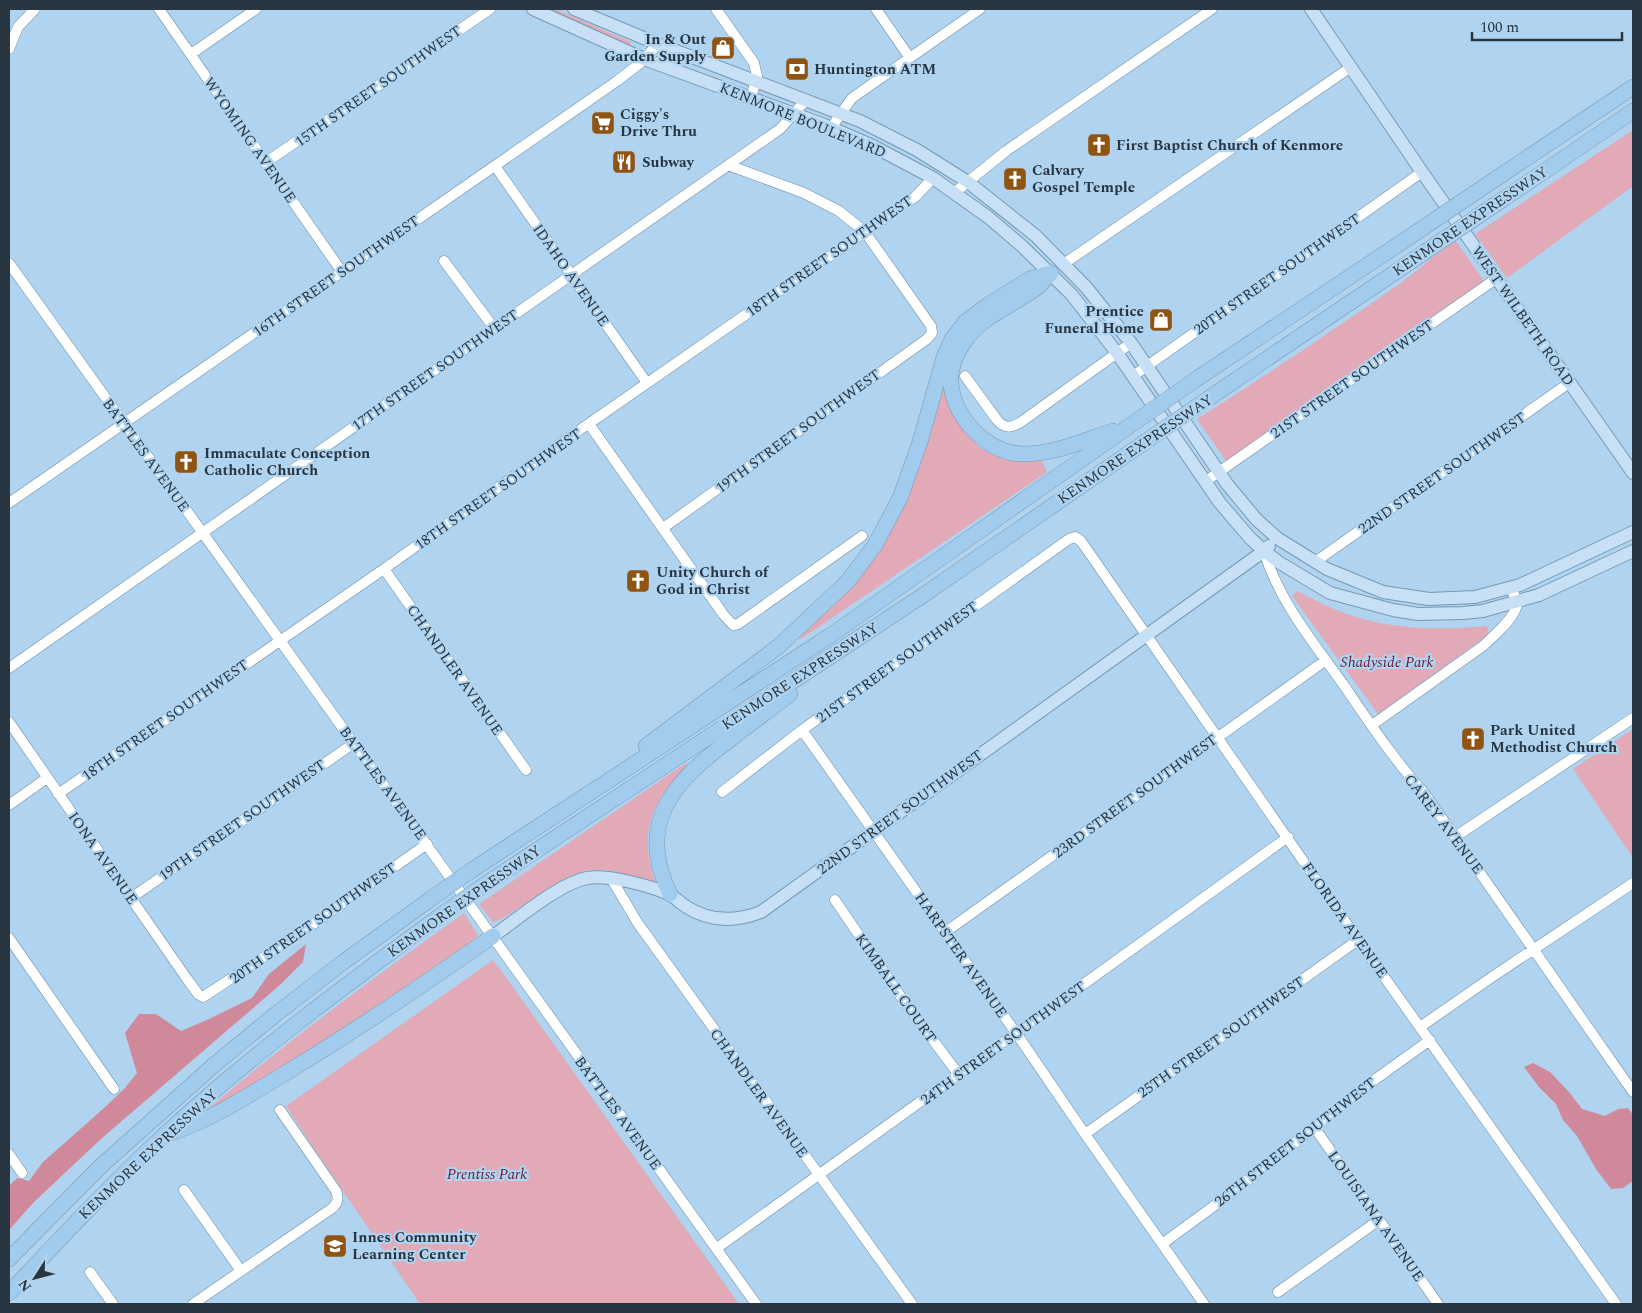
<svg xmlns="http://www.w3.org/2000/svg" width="1642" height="1313" font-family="Spectral,serif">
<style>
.green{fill:#e2a9b7}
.forest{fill:#d0899b}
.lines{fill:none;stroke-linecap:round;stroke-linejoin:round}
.minor-casing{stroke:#6a8ba6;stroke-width:11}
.major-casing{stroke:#7798b2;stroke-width:14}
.highway-casing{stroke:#7798b2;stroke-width:16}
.minor{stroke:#fff;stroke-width:10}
.major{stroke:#c7e0f5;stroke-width:12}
.highway{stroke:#a2ccee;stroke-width:15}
.highway-bridge-casing{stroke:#7798b2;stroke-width:16;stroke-linecap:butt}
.highway-bridge{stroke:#a2ccee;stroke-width:15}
.labels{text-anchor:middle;stroke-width:4.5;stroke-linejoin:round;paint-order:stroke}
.poi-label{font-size:15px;font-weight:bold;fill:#283642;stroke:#b0d4f0;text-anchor:start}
.street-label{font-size:15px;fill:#283642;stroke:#b0d4f0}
.park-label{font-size:15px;font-style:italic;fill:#6c1838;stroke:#b0d4f0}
</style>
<rect width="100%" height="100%" fill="#b0d4f0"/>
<path class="green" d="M548,9H555L631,42L630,46Z
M1633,130V186L1507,278L1475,234Z
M1456,241L1484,281L1226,461L1197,419C1265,376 1332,331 1398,285C1418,271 1435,253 1456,241Z
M945,372L962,428L980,448L1007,460L1041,458L1047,472L801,639L798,636L832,607L871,564L901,509Z
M1297,591C1315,600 1333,610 1353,616C1397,630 1442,630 1487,626L1489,634L1378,714L1292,596Z
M1633,729V858L1573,769Z
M686,763L688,768C681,775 672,782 666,790C644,820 643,851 657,885C635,877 613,868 590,870C569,872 521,907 502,919L493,922L479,904Z
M464,913L478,935L470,944L421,976L339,1035L202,1114C286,1042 375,977 464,913Z
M493,960L528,1008L739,1304H420L313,1147L286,1106Z"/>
<path class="forest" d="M306,944L303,962L280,985L102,1138L34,1202L9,1230V1186L17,1178L29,1181L43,1162L103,1109L125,1088L137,1073L125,1033L139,1014H156L181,1031L209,1019L252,998L269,974Z
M1533,1063L1550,1072L1569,1092L1582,1109L1605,1116L1618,1109L1628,1108L1633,1115V1181L1623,1188L1611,1189L1596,1169L1577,1136L1563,1120L1556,1104L1539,1087L1524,1067Z"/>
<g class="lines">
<defs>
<path id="minor" d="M159,9L342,272
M716,9L754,63L757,76L751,98
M876,9L910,58
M9,49L18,27L35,9
M191,54L256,9
M831,128L852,98L980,9
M265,163L490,9
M495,166L647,383
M954,193L1006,151L1212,9
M444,261L494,328
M9,263L756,1304
M1065,263L1351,67
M965,376L997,420C1005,429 1011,428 1021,422L1131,343
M1133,376L1422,172
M589,424L723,614L733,625L738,624L862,536
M1206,481L1497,278
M9,503L617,81L639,64L658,44
M663,528L927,339L932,333L931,326L865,232L839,211L804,193L728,165
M1264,551C1279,601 1313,642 1343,684C1369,722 1394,760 1425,794L1633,1092
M1315,562L1569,383
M384,569L526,770
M9,668L780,129L806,100
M9,722L187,979L198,994L203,997L302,932L427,844
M1372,725L1483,646C1492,637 1517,617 1517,603C1517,598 1512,592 1511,588
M802,730L1016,1033L1085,1134L1204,1304
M722,792L802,730L1069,539L1075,537L1081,541L1358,940L1616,1304
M58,794L384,569L548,452L915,197L933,178
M9,805L47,778
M1455,837L1633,718
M611,878L637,922L912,1304
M131,898L354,743
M835,900L901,997L959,1075
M944,933L1326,660
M9,938L114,1089
M1420,1027L1492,977L1633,883
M1314,1127L1438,1304
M1085,1134L1358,940
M9,1154L22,1173
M184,1190L241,1271
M1162,1244L1233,1192L1366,1086L1430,1040
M717,1248L1288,837
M90,1272L113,1304
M1278,1292L1379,1220
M193,1304L331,1209C338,1204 339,1199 336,1191L280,1110"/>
<path id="major" d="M533,9L644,59L822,124L873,146L933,178L988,217L1022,246L1072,295L1117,353L1220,503L1250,538L1264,551L1280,563L1330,593L1393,610L1418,614L1463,613L1483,611L1539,595L1633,551
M574,9L658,44L860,121L917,150L968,182L1036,236L1086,287L1131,343L1227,484L1256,519L1277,538L1327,569L1383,592L1429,599L1475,597L1520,585L1633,532
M1311,9L1422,172L1633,473
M493,936C518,919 558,884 587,878C607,874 650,886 669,894C675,897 679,902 685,906C709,922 735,922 761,912L1264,551L1269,546"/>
<path id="highway" d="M1494,180L1633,87
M1505,198L1633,111
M1051,273C1046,278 1041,285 1035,289C1013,305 984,316 967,338C961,346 954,358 952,369C944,405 979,447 1013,453C1046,458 1082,441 1113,431
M1195,380L1411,236
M1209,398L1425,252
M646,746L779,646L848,581L875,545L900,498L920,442L944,357L952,339L965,322L988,305L1030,279L1051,273
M472,870L831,635L1128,427
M484,885L922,596L1139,446
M670,894C634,821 676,780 732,738C751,723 771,709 790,694
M171,1133C213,1119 251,1094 289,1071C358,1029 426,983 493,936
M9,1259L101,1166L214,1065L276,1014L342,963L432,898
M9,1293C59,1240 109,1186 163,1136C251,1055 347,984 444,913"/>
</defs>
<use href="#minor" class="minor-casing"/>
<use href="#major" class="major-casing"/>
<use href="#highway" class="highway-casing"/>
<use href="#minor" class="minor"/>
<use href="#major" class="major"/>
<use href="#highway" class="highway"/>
<defs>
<path id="highway-bridge" d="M1411,236L1494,180
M1425,252L1505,198
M1128,427L1195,380
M1139,446L1209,398
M432,898L472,870
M444,913L484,885"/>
</defs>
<use href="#highway-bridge" class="highway-bridge-casing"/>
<use href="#highway-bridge" class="highway-bridge"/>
</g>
<defs>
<symbol id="shop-square" viewBox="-11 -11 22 22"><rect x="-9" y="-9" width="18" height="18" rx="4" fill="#8f5412" stroke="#b0d4f0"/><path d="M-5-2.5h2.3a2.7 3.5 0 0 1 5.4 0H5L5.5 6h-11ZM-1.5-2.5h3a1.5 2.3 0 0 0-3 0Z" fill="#fff"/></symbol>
<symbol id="bank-square" viewBox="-11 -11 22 22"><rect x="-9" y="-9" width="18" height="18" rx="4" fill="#8f5412" stroke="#b0d4f0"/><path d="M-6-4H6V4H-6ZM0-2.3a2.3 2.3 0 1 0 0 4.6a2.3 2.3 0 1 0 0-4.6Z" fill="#fff"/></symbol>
<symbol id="supermarket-square" viewBox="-11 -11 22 22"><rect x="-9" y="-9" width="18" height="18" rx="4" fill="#8f5412" stroke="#b0d4f0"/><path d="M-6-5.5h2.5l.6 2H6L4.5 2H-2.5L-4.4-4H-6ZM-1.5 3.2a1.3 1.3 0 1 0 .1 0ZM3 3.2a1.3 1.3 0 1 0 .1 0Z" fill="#fff"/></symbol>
<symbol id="church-square" viewBox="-11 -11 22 22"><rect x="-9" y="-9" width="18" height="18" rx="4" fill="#8f5412" stroke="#b0d4f0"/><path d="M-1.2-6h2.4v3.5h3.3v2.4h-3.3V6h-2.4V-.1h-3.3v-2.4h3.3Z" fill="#fff"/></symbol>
<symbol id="restaurant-square" viewBox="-11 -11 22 22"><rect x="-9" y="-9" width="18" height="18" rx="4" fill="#8f5412" stroke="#b0d4f0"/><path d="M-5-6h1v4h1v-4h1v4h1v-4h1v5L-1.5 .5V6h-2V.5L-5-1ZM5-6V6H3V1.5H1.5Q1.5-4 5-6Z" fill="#fff"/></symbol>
<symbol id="school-square" viewBox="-11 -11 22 22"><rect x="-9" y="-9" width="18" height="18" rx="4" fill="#8f5412" stroke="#b0d4f0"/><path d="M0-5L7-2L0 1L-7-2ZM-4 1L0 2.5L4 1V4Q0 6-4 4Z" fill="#fff"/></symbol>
</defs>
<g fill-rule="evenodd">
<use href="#shop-square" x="709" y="34" width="28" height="28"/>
<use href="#bank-square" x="783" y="55" width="28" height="28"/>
<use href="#supermarket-square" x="589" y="109" width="28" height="28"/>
<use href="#church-square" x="1085" y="131" width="28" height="28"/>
<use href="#restaurant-square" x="610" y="148" width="28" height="28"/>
<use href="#church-square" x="1001" y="165" width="28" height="28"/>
<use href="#shop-square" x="1147" y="306" width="28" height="28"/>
<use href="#church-square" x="172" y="448" width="28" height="28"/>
<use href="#church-square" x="624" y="567" width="28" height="28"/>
<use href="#church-square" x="1459" y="725" width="28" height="28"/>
<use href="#school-square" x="321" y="1232" width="28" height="28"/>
</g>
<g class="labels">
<g class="poi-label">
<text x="706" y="44" text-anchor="end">In &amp; Out<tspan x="706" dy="17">Garden Supply</tspan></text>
<text x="814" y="74">Huntington ATM</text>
<text x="620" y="119">Ciggy's<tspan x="620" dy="17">Drive Thru</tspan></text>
<text x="1116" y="150">First Baptist Church of Kenmore</text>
<text x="642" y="167">Subway</text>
<text x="1032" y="175">Calvary<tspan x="1032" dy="17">Gospel Temple</tspan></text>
<text x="1144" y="316" text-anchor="end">Prentice<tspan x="1144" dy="17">Funeral Home</tspan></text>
<text x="204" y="458">Immaculate Conception<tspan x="204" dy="17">Catholic Church</tspan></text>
<text x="656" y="577">Unity Church of<tspan x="656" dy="17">God in Christ</tspan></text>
<text x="1490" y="735">Park United<tspan x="1490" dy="17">Methodist Church</tspan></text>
<text x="352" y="1242">Innes Community<tspan x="352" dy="17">Learning Center</tspan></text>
</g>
<g class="street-label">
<text transform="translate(378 86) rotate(-35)" y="5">15TH STREET SOUTHWEST</text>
<text transform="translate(803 120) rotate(22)" y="5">KENMORE BOULEVARD</text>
<text transform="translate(250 140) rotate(55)" y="5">WYOMING AVENUE</text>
<text transform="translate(1470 221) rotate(-34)" y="5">KENMORE EXPRESSWAY</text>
<text transform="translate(829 256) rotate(-35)" y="5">18TH STREET SOUTHWEST</text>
<text transform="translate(1277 274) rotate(-35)" y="5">20TH STREET SOUTHWEST</text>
<text transform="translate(571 275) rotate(55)" y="5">IDAHO AVENUE</text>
<text transform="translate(336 276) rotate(-35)" y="5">16TH STREET SOUTHWEST</text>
<text transform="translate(1523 316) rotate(55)" y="5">WEST WILBETH ROAD</text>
<text transform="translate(435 370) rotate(-35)" y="5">17TH STREET SOUTHWEST</text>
<text transform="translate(1352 379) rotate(-35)" y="5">21ST STREET SOUTHWEST</text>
<text transform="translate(798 431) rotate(-36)" y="5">19TH STREET SOUTHWEST</text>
<text transform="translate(1135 449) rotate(-34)" y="5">KENMORE EXPRESSWAY</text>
<text transform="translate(146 455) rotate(54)" y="5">BATTLES AVENUE</text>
<text transform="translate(1442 473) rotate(-35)" y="5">22ND STREET SOUTHWEST</text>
<text transform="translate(498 489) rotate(-35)" y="5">18TH STREET SOUTHWEST</text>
<text transform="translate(897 662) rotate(-36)" y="5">21ST STREET SOUTHWEST</text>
<text transform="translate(455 670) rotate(55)" y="5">CHANDLER AVENUE</text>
<text transform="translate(800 676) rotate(-33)" y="5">KENMORE EXPRESSWAY</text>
<text transform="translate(165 720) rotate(-35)" y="5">18TH STREET SOUTHWEST</text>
<text transform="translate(383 783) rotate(54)" y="5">BATTLES AVENUE</text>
<text transform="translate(1135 796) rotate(-36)" y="5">23RD STREET SOUTHWEST</text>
<text transform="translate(900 812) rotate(-36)" y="5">22ND STREET SOUTHWEST</text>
<text transform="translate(242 820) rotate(-35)" y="5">19TH STREET SOUTHWEST</text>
<text transform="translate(1444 824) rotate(53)" y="5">CAREY AVENUE</text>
<text transform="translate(103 858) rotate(55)" y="5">IONA AVENUE</text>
<text transform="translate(464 901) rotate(-35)" y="5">KENMORE EXPRESSWAY</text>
<text transform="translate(1345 920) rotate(55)" y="5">FLORIDA AVENUE</text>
<text transform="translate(313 923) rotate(-35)" y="5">20TH STREET SOUTHWEST</text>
<text transform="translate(961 955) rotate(55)" y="5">HARPSTER AVENUE</text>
<text transform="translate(896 988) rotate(55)" y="5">KIMBALL COURT</text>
<text transform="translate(1221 1037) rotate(-35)" y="5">25TH STREET SOUTHWEST</text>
<text transform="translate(1003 1043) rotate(-36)" y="5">24TH STREET SOUTHWEST</text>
<text transform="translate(759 1093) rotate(54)" y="5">CHANDLER AVENUE</text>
<text transform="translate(618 1113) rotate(54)" y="5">BATTLES AVENUE</text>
<text transform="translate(1295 1142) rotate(-38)" y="5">26TH STREET SOUTHWEST</text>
<text transform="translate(148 1154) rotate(-43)" y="5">KENMORE EXPRESSWAY</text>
<text transform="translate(1376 1216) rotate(55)" y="5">LOUISIANA AVENUE</text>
</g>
<g class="park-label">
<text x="1387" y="667">Shadyside Park</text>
<text x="487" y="1179">Prentiss Park</text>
</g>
</g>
<rect width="1642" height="1313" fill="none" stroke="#283642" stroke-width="20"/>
<g transform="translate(35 1278) rotate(234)" stroke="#b0d4f0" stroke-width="4" paint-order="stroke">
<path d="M0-4L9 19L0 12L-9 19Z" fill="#283642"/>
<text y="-8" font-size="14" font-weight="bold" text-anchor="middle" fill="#283642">N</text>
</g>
<path d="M1472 32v8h150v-8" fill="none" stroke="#283642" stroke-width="2.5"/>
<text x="1480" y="32" font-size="15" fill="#283642" stroke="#b0d4f0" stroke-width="4" paint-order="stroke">100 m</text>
</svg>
